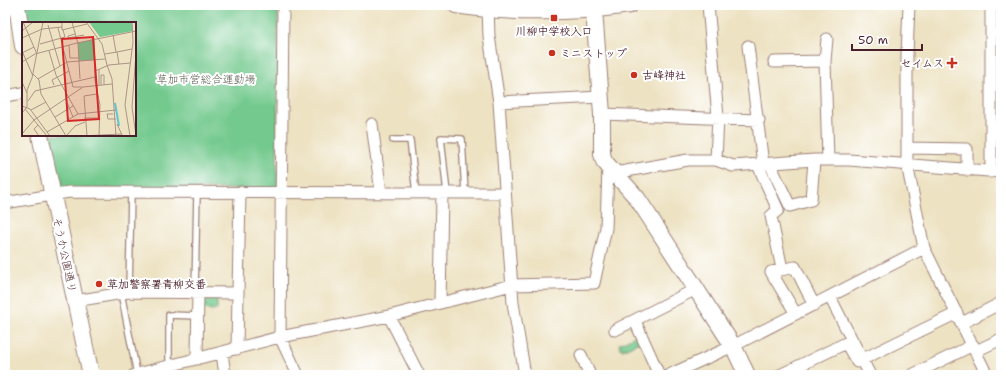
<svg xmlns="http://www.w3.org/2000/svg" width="1006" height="380" font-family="'Shantell Sans','Klee One',sans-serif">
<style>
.green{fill:#73c98e;stroke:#5e745c}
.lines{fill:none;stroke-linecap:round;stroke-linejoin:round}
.lane-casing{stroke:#9c8076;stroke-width:8}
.street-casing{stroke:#9c8076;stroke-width:13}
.secondary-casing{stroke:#9c8076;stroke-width:18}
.lane{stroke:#fff;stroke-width:5.5}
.street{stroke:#fff;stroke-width:11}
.secondary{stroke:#fff;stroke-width:16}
.poi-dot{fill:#c8321e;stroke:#fff;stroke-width:1.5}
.labels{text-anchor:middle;stroke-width:4;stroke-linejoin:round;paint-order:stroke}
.poi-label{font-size:11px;font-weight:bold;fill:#4a1f2b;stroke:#fff;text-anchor:start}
.park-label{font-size:11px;fill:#585a4e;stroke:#fff}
.street-label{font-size:11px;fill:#4a1f2b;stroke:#fff}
.inset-river{fill:none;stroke:#5cc6d7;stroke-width:2}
.inset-road{fill:none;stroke:#ac9486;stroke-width:1}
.view{fill:#d62828;fill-opacity:0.15;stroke:#d62828;stroke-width:2}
.inset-edge{fill:none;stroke:#4a1f2b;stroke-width:2}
</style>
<rect width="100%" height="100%" fill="#fff"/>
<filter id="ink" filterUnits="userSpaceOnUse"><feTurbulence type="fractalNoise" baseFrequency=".025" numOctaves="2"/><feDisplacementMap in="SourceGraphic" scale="8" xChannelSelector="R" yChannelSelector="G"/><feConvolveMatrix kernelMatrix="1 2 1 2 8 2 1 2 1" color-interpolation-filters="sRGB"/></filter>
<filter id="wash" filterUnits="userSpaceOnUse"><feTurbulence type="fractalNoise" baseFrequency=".012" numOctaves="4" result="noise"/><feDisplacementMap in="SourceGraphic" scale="16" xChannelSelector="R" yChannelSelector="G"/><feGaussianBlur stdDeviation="0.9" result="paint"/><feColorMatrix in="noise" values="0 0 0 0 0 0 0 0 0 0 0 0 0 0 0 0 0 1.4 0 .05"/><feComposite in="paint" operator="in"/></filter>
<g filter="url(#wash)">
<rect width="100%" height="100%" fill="#ede2c2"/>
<path class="green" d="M23,5H278L277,189H57L46,135H135V23H24Z
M199,293L217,294V310L199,309Z
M639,334L642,341L622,350L619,344Z"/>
</g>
<g filter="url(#ink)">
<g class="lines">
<defs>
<path id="lane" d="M393,140H410L416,193
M447,193L441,138L462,139L465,193
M129,292L131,191
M195,292L197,192
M121,293L137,374
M169,366V315L198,316"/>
<path id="street" d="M283,5L280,337L298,375
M708,5L718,117L716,160L733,166L814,160H849L1001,172
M909,5L907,55V164L924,248L987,375
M991,5V172
M488,9L489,36L499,102L513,303L525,375
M827,39L825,61L828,160
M748,46L763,164
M774,62L825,61
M5,96L23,93
M499,102L601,97
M602,114L759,120
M372,124L381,193
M907,148L967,149V170
M770,164L790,206L811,200L814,160
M758,165L778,210L771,216L782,269
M615,173L688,160H716
M5,203L69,192L505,193
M830,297L870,375
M75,301L129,292L238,293L240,192
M440,303L442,193
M796,314L771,272L795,267L814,305
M389,316L419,375
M635,321L659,375
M962,323L1001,303
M615,330L696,289
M237,349L238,293
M976,351L1001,339
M222,353L225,375
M581,355L590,375
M197,359L198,292
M134,375L280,337L389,316L512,285L594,283L606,228L608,166
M669,375L733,346L924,248
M780,375L846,343L857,362L957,313
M912,375L973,345"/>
<path id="secondary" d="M17,5L23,46
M456,5C514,14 572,13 630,5
M594,10L602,114V154L604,161L637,198L647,213L733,346L747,375
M40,135L91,375"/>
</defs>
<use href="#lane" class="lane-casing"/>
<use href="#street" class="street-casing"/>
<use href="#secondary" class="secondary-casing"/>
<use href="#lane" class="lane"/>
<use href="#street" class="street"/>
<use href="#secondary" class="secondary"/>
</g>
</g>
<g class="poi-dot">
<rect x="550" y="14" width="8" height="8" rx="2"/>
<circle cx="552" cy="53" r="4"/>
<path d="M950 57h4v4h4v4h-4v4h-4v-4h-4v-4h4z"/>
<circle cx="634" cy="75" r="4"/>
<circle cx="99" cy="284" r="4"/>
</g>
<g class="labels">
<g class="poi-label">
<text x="554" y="35" text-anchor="middle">川柳中学校入口</text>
<text x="560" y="57">ミニストップ</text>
<text x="944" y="67" text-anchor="end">セイムス</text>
<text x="642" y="79">古峰神社</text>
<text x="107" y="288">草加警察署青柳交番</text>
</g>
<g class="park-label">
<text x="206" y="83">草加市営総合運動場</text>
</g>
<g class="street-label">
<text transform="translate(65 255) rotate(78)" y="4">そうか公園通り</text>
</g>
</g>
<g transform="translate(22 22)">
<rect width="114" height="114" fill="#ede2c2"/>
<path d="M67,0H110L111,9L78,15ZM72,17L73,38L57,39L56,21Z" fill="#73c98e"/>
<path class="inset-river" d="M93,81L97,104"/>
<path class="inset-road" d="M1,0L15,32M40,0V8L65,2M50,0L56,22L58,57M64,0L80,22L85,43M26,3L38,44M36,6L51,65H60M0,9L11,0M53,12L46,14V16L62,13M91,13L94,30M0,16L20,7L40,5M72,16L73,59L78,83L77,114M18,22L43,15L41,8M47,23L48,36H57M0,29L11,54M27,29L34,53L56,92M0,31L12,25M83,32L95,30M0,40L13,32L55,21L114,9M97,42L95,30L110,27M85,43L90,57L94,114M73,49L87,43L108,41M11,52L17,58L19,72L44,114M16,57L45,40L83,37M0,60L5,71M32,63L30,58L47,49M77,63V47M79,63V53H82V63M44,78L51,95M6,79L13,69L73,55M0,84L8,87L28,114M3,87L25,114M9,88L24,80M0,91L5,85V68L10,56L21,0M91,92H85L86,97H94M33,95L51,84M62,96H76M95,102L100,113M16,103L12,107L17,114M25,110L56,92L94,88M0,112L12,98L61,65L90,62M44,114L53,104L63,100M58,114L100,112M65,114L62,74L75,72M108,114L103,83L111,20L110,0M114,114L110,85L114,31"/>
<path class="view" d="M71,15L77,97L46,99L40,17Z"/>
<rect width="114" height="114" class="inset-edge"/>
</g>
<rect width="1006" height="380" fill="none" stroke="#fff" stroke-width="20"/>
<path d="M852 44v6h70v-6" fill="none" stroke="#4a1f2b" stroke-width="2"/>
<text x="858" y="44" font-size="12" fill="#4a1f2b" stroke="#ffffff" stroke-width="3" paint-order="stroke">50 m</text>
</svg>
